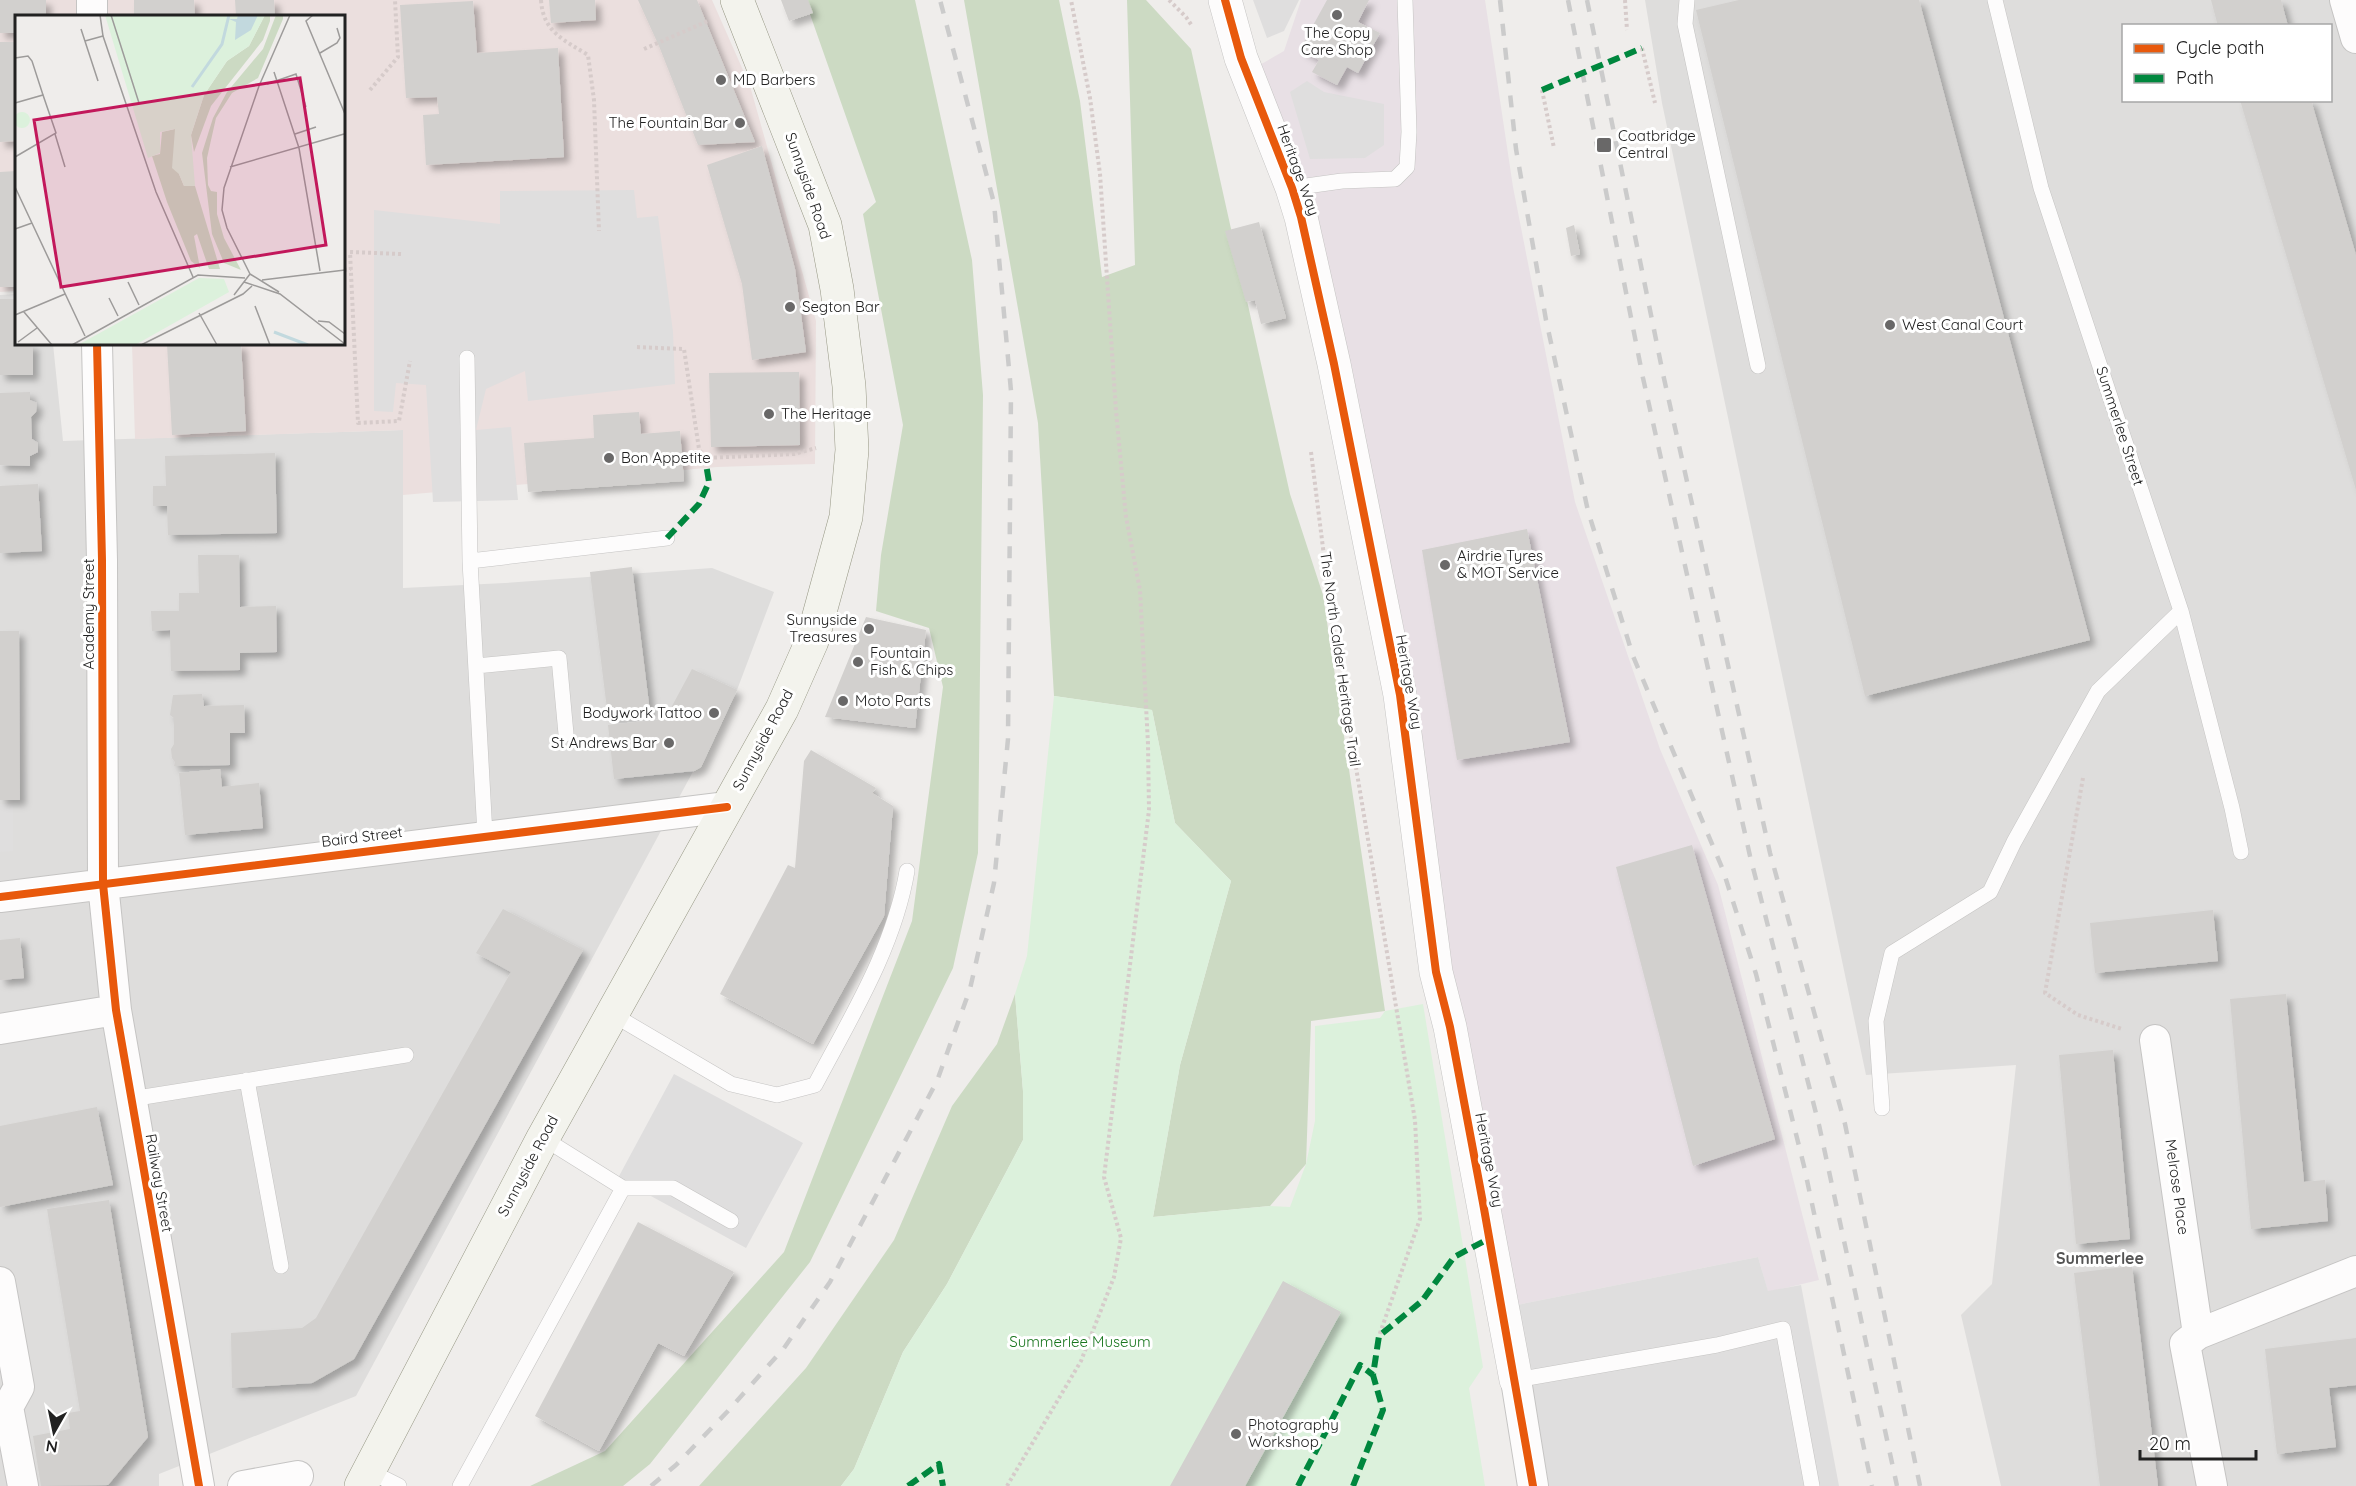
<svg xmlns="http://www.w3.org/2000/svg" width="2356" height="1486" font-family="Quicksand,sans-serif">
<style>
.residential{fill:#dedddc;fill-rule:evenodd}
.commercial{fill:#ebdfde}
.industrial{fill:#e8e0e5}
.forest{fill:#ccdac3}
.park{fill:#dcf1dc}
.parking{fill:#dfdede}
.building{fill:#d2d0ce;filter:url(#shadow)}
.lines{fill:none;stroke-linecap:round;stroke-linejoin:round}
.service-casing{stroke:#c5c4c3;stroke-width:16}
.minor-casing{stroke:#c5c4c3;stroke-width:32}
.tertiary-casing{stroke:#c5c4c3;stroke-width:34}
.secondary-casing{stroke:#969784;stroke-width:34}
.path{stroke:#d6cbca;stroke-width:4;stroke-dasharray:3 3;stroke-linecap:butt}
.service{stroke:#fdfcfc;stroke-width:15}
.minor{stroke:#fdfcfc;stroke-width:30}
.tertiary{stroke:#fdfcfc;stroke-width:33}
.secondary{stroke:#f3f3ed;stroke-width:33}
.rail{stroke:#cbcbcb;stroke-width:4.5;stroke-dasharray:12 12;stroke-linecap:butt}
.quiet{stroke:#00873e;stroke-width:6;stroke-dasharray:12 6;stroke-linecap:butt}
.cycleway-casing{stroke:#fff;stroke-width:11}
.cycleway{stroke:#e8590c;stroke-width:8}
.poi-dot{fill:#696868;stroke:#fff;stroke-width:2}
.labels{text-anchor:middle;stroke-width:6;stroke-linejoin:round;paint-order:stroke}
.poi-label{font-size:15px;fill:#212121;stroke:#fff;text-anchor:start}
.street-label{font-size:15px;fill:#212121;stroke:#fff}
.park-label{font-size:15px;fill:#19761e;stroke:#fff}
.neighbourhood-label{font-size:16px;font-weight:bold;fill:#545454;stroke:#fff}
.inset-river{fill:none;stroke:#c2d9de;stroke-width:3}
.inset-road{fill:none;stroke:#9d9b9a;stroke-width:1.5}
.view{fill:#c2185b;fill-opacity:0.15;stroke:#c2185b;stroke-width:3}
.inset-edge{fill:none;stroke:#212121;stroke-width:3}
</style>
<defs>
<filter id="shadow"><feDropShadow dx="5.5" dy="5.5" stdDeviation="3" flood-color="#0004"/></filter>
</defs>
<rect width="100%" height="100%" fill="#efedeb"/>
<path class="residential" d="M1645,0H2356V1486H2001L1961,1315L1992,1284L2016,1065L1866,1075L1662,103ZM2124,26H2330V100H2124Z
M16,294V344H53L63,441L403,430V588L505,583L712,568L774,592L737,690L356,1396L159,1474V1486H0V295Z"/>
<path class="commercial" d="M0,0H712L750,86L816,321L815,464L717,467L403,495V430L135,439L132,344H344V16H16V291L0,292Z"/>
<path class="industrial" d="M1301,0H1485L1513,187L1575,502L1660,749L1718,885L1819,1280L1768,1292L1758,1257L1517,1305L1258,66L1284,51Z"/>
<path class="forest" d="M805,0H915L972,260L983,395L978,853L953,968L810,1262L650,1464L623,1486H530L605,1451L784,1252L912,921L943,687L929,628L876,611L881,555L903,425L863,214L876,202Z
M964,0H1059L1080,101L1102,277L1135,265L1127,0H1146L1191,49L1290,494L1323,595L1385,1011L1311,1021L1306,1164L1270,1206L1153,1217L1180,1065L1231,881L1175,823L1152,710L1054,696L1038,423Z
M1015,994L1023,1091V1140L947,1284L903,1352L854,1469L841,1486H699L806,1368L894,1240L952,1106L997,1044Z"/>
<path class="park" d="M1054,696L1152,710L1175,823L1231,881L1180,1065L1153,1217L1270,1206L1290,1207L1306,1164L1315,1121V1026L1380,1018L1385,1011L1423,1004L1483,1367L1469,1388L1485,1486H841L854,1469L903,1352L947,1284L1023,1140V1091L1015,994L1027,956Z"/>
<path class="parking" d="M1253,0H1299L1284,31L1267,38Z
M1307,81L1324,92L1384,104V145L1365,158L1310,159L1290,92Z
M634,190L637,218L658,216L673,332L675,384L528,401L525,371L486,389L476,430L511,427L518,500L433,502L426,385L396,383L393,412L374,411V210L500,224V191Z
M0,804H13V851L0,852Z
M674,1074L803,1143L746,1248L618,1178Z
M1758,1257L1768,1291L1801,1285L1839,1486H1549L1517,1305Z"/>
<path class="building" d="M0,0H46V16H16V33H0Z
M134,0H194L195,16H134Z
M235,0H274L275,16H236Z
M549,0H595L596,20L551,23Z
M638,0H697L755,142L698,145L659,46Z
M781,0H808L813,13L789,21Z
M1327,0H1369L1358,22L1380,33L1358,73L1347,67L1337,85L1312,72L1319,60L1300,49Z
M1739,0H1919L2090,640L1865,696L1696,10Z
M2211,0H2281L2288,26H2218Z
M473,1L477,53L558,48L564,157L426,165L423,115L439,114L437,97L406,98L400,5Z
M0,42H16V141L0,142Z
M2240,100H2311L2356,255V490Z
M762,146L795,269L806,352L752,360L742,284L707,165Z
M16,171V287H0V172Z
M1259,222L1286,318L1261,324L1255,300L1246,302L1225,231Z
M1574,225L1580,254L1571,256L1566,228Z
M0,299H16V344H33V375H0Z
M167,344H241L246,431L172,435Z
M799,372L800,445L711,447L709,373Z
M30,392V400L37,403L36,412L31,417L32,439L38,443V452L30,456V466L0,465V393Z
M639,412L641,434L680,431L684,481L528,492L524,443L594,438L593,415Z
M275,453L277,533L168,535L167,506H153V486H166L165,456Z
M38,484L42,551L0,553V486Z
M1527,529L1570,742L1457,760L1422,550Z
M198,555H239L240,607L276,606L277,652L240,653V670L171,671L170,630L152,631L151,611H179V593H199Z
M632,567L650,712L608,717L590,572Z
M866,617L926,630L915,728L825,717Z
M0,631H19L20,800H0Z
M692,669L737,690L701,767L694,771L614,779L608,725L665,719Z
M202,694L204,706L244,705L245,733H230V765L174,766L175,762L172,758L171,749L174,744V718L170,715L173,695Z
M811,750L876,788L872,793L893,806L884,916L813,1044L720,994L788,865L795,868L804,761Z
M220,769L222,787L259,783L263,828L185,835L179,773Z
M1692,845L1775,1139L1693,1166L1616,867Z
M503,909L583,950L354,1359L312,1383L232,1388L231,1333L302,1328L316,1318L511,972L476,953Z
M2213,910L2218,961L2095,973L2090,923Z
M20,938L24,978L0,980V940Z
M2286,994L2304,1182L2325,1180L2328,1221L2251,1229L2230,999Z
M2113,1050L2130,1239L2076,1244L2059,1055Z
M97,1107L113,1185L0,1207V1126Z
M109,1200L148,1437L108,1485L41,1486L33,1436L70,1429L68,1413L80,1411L47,1209Z
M638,1222L734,1272L684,1356L658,1343L599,1451L535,1416Z
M2132,1266L2158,1486H2100L2074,1273Z
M1283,1281L1341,1312L1245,1486H1170Z
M2356,1338V1385L2329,1388L2336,1447L2277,1454L2265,1349Z"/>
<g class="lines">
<defs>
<path id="service" d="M1687,0L1685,24L1758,366
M1995,0L2041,188L2181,611L2232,808L2241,852
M1292,188L1342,181L1395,179L1407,167L1409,132L1405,0
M467,358L470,561L485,835
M470,561L667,538
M476,666L559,658L566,734
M612,1014L731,1084L777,1095L815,1085C851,1017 894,948 907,871
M247,1080L281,1266
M131,1099L406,1055
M1882,1108L1876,1021L1892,953L1990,892L2014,842L2098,691L2181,611
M543,1138L623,1188H673L731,1221
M1516,1380L1717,1345L1783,1329L1812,1486
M369,1471L399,1486
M460,1486L623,1188"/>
<path id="minor" d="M92,0V16
M2345,0L2356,38
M97,344L102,560L103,884L116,1010L199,1486
M0,897L727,807
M0,1029L116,1010
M2155,1040L2198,1334
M0,1282L19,1387L8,1407L23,1486
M1516,1380L1533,1486
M243,1486L298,1476
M2212,1486L2185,1344L2198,1334L2356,1271"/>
<path id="tertiary" d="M1225,0L1241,58L1292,188L1301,217L1334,364L1400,695L1436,972L1450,1027L1516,1380"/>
<path id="secondary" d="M361,1486L543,1138L782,709L812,641L846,517L852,450L849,386L837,289L825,225L737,0"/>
</defs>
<use href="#service" class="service-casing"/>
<use href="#minor" class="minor-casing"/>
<use href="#tertiary" class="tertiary-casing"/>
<use href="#secondary" class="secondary-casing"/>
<path class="path" d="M541,0C543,32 564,40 588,55L594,100L599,231
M1169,0L1186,17L1192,26
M1625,0L1627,30
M1642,48L1655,103
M644,49L708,21
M370,90L398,57L395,0
M1542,90L1554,148
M401,254L350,252L358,423L399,421L410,361
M344,270L351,269
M637,347L684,349L699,449L705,458L794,454L816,448
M1311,452L1334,636L1415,1120L1420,1219L1379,1336
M2083,778L2045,993L2078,1015L2122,1029
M1007,1486L1081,1361L1114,1277L1121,1238L1104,1177L1149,810L1148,744L1140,590L1126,517L1116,411L1100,174L1090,98L1071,0"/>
<use href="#service" class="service"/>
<use href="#minor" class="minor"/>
<use href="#tertiary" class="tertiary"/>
<use href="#secondary" class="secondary"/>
<path class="rail" d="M1500,0L1516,149L1546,320L1588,511L1633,656L1723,870L1756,974L1804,1166L1872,1486
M1568,0L1643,378L1750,856L1819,1125L1897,1486
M1587,0L1663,374L1770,853L1845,1124L1920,1486
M651,1486L676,1465L727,1412L784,1348L830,1282L937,1081L970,989L994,883L1008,739L1011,391L994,203L940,0"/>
<path class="quiet" d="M1542,90L1642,48
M667,538L699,504L709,482L705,458
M908,1486L939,1464L943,1486
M1298,1486L1360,1365L1373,1375
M1353,1486L1383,1410L1373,1375L1379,1336L1422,1301L1454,1257L1490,1238"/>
<defs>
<path id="cycleway" d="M1225,0L1241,58L1292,188L1301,217L1334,364L1400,695L1436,972L1450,1027L1483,1203L1533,1486
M97,344L102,560L103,884L116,1010L199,1486
M0,897L727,807"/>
</defs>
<use href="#cycleway" class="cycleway-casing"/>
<use href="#cycleway" class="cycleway"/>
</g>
<g class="poi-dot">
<circle cx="1337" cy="15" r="6"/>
<circle cx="721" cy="80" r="6"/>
<circle cx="740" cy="123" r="6"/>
<rect x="1596" y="137" width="16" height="16" rx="3"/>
<circle cx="790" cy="307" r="6"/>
<circle cx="1890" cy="325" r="6"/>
<circle cx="769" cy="414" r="6"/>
<circle cx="609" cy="458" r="6"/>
<circle cx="1445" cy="565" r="6"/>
<circle cx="869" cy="629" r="6"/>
<circle cx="858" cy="662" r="6"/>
<circle cx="843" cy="701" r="6"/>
<circle cx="714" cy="713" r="6"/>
<circle cx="669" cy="743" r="6"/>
<circle cx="1236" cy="1434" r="6"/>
</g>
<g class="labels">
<g class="poi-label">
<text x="1337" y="38" text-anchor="middle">The Copy<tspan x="1337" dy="17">Care Shop</tspan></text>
<text x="733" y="85">MD Barbers</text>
<text x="728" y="128" text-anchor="end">The Fountain Bar</text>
<text x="1618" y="141">Coatbridge<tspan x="1618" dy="17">Central</tspan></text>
<text x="802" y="312">Segton Bar</text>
<text x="1902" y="330">West Canal Court</text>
<text x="781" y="419">The Heritage</text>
<text x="621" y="463">Bon Appetite</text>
<text x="1457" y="561">Airdrie Tyres<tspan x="1457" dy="17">&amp; MOT Service</tspan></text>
<text x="857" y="625" text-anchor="end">Sunnyside<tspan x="857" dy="17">Treasures</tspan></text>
<text x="870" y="658">Fountain<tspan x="870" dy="17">Fish &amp; Chips</tspan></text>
<text x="855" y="706">Moto Parts</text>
<text x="702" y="718" text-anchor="end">Bodywork Tattoo</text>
<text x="657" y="748" text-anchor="end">St Andrews Bar</text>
<text x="1248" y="1430">Photography<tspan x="1248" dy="17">Workshop</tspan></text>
</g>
<g class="street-label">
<text transform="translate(1298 170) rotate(70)" y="5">Heritage Way</text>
<text transform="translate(808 186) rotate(71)" y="5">Sunnyside Road</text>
<text transform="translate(2120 426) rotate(72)" y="5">Summerlee Street</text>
<text transform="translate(89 614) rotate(-90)" y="5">Academy Street</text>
<text transform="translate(1340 659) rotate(82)" y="5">The North Calder Heritage Trail</text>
<text transform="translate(1409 682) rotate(80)" y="5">Heritage Way</text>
<text transform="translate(763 740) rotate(-62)" y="5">Sunnyside Road</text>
<text transform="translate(362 837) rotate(-7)" y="5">Baird Street</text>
<text transform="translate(1489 1160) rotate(79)" y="5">Heritage Way</text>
<text transform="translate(528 1166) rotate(-62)" y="5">Sunnyside Road</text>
<text transform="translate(159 1183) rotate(80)" y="5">Railway Street</text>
<text transform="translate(2177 1187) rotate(82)" y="5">Melrose Place</text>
</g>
<g class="park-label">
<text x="1080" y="1347">Summerlee Museum</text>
</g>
<g class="neighbourhood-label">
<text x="2100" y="1264">Summerlee</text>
</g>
</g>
<g transform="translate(15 15)">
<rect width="330" height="330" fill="#efedeb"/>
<path d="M250,0H255V6L248,25L196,91L179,137L176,120L189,80L212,46L234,31ZM261,0H268V4L243,63L217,78L201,103L192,143L193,170L196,176L202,177V199L209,223L226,255L209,248L197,219L187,138L198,103L212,77L248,34ZM160,114L164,159L169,171H180L205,254H194L182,219L179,221L185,253L176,246L152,187L137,141L145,139L147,117Z" fill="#ccdac3"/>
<path d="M90,0H250L234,31L212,46L189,80L176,120L180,171H169L164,159L157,153L160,114L145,117V138L133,143ZM-1 105a8 8 0 1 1 16 0a8 8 0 1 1-16 0ZM184,263L209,264L214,277L120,330H63Z" fill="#dcf1dc"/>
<path d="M223,0H243L236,15L220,25L221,7L214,4H222Z" fill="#c2d9de"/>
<path class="inset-river" d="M177,72L207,29L214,0M259,317L293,330"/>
<path class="inset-road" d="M85,0L88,21L141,177L178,262M96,0L124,88M298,0L291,6L330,99M66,14L83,66M70,26L88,21M305,38L322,28L325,23L322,13M0,43L13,41L17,46L28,80M259,57L284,133L305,256M252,69L281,59L291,92M0,88L28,80L41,118L0,142M40,119L50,152M280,119L301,112M215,152L329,119M0,172L70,321M0,214L17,208M235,259L212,213L207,195L209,173L244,71L275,0M235,259L264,277M247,265L330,255M113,267L124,290M229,267L265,279L330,329M219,280L235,259M94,283L103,301M240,291L255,330M9,297L37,330M184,298L202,330M0,300L50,279M303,306L314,307L330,319M3,327L22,313M57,330L183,260L230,263M126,330L228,279L237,271"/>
<path class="view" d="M285,63L311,230L46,272L19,105Z"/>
<rect width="330" height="330" class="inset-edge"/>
</g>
<rect x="2122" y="24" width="210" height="78" fill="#ffffff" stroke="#a6a6a6" stroke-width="1.5"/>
<rect x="2134" y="44" width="30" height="9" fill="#e8590c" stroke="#a6a6a6" stroke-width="1.5"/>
<text x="2176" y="54" font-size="18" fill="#212121">Cycle path</text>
<rect x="2134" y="74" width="30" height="9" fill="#00873e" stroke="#a6a6a6" stroke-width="1.5"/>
<text x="2176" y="84" font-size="18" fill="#212121">Path</text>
<g transform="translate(54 1432) rotate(189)" stroke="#ffffff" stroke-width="4.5" paint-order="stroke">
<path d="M0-4.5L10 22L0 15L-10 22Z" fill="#212121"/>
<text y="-9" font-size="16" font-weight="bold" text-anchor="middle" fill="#212121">N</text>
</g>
<path d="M2140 1450v9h116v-9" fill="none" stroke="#212121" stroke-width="3"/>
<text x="2149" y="1450" font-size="18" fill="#212121" stroke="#ffffff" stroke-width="4.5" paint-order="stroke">20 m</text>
</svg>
